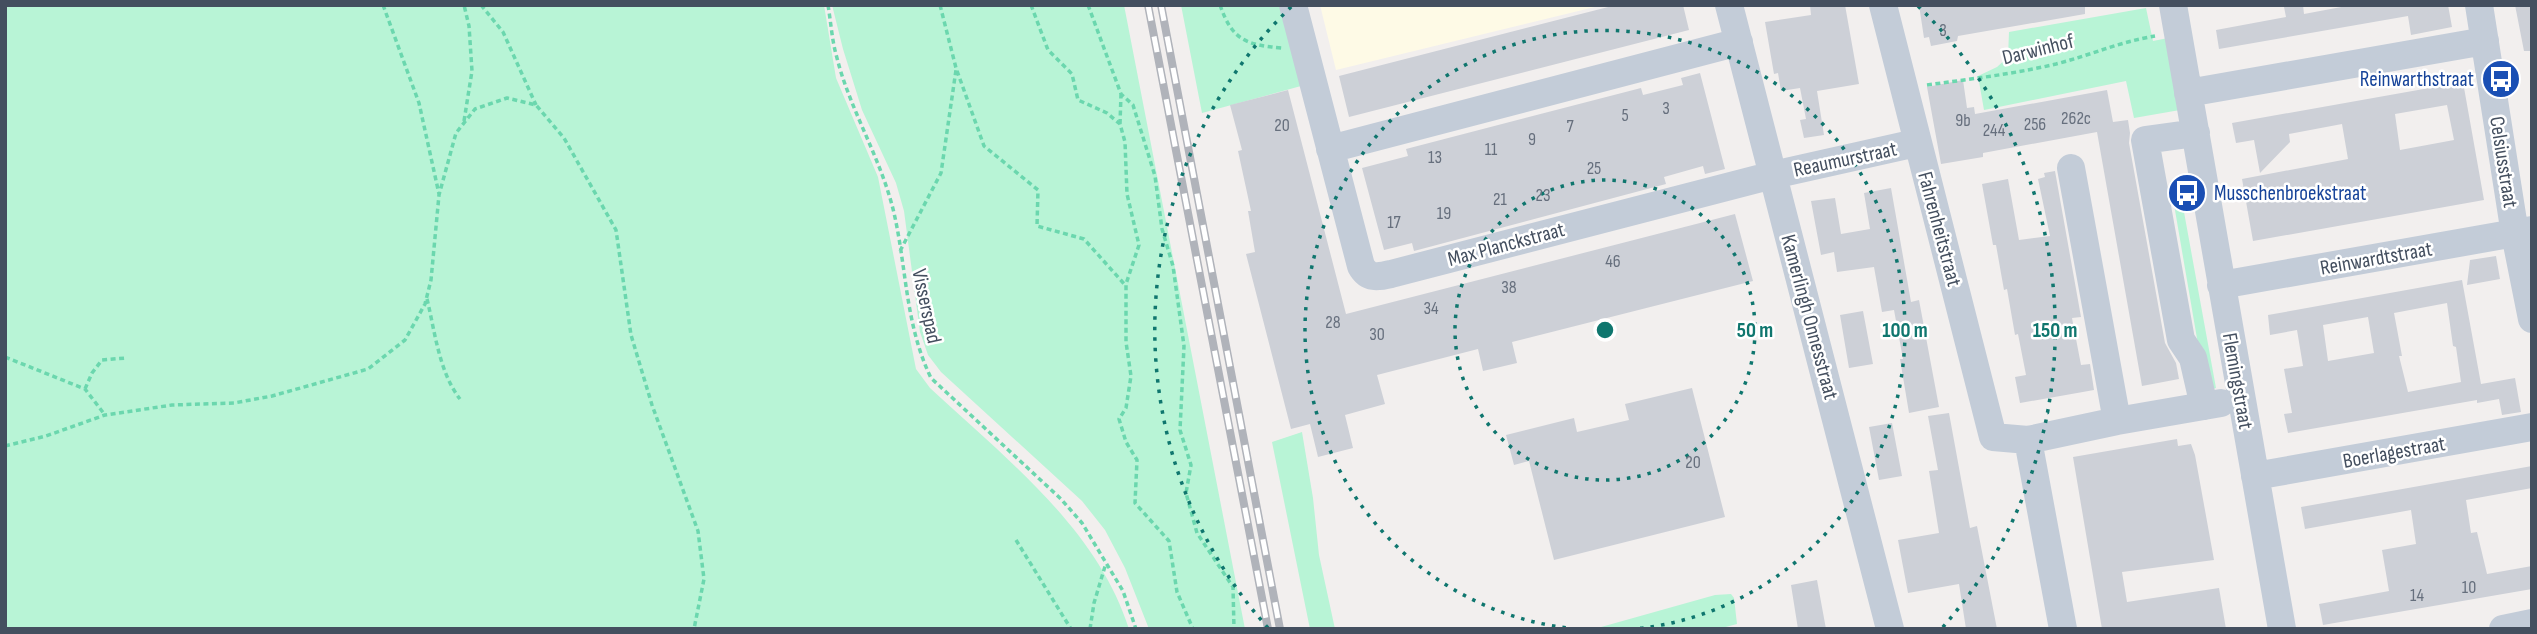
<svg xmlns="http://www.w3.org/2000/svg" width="2537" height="634" font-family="'Sofia Sans Condensed',sans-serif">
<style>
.commercial{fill:#fefae6}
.green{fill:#b8f4d6}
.building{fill:#cdd0d7;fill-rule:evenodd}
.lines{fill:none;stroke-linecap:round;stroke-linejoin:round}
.path{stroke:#6bd7ae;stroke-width:3.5;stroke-dasharray:5 3.5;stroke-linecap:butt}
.minor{stroke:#c3ccd8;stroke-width:28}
.rail-casing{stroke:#b0b3ba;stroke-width:8}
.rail{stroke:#fff;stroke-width:5;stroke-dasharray:16;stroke-linecap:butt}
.ring{fill:none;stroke:#0f766e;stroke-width:3.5;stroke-dasharray:3.5 7}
.labels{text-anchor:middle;stroke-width:5;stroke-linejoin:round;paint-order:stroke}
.number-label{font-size:18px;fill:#666f7d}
.street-label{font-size:21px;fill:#444f5f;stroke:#fff}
.transit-label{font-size:21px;fill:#164399;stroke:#fff;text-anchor:end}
.centre{fill:#0f766e;stroke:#fff;stroke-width:3.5}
.ring-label{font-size:21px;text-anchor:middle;font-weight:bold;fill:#0f766e;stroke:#fff;stroke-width:5;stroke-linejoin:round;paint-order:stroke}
</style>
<rect width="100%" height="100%" fill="#f2efee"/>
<path class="commercial" d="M1320,5H1603L1336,70Z"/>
<path class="green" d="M5,5H824L836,78L878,177L916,369L930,388C1005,458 1097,528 1129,629H5Z
M832,5H1124L1245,629H1149L1125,568L1105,530L1082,501L941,372L928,355L920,332L904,211L896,183L862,110L843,49Z
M1181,5H1280L1301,86L1202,113Z
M2146,8L2153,41L2168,38L2180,110L2134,118L2126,81L1984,110L1978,76L1997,67L2008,57L2009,32Z
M2185,179L2191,210L2184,212L2216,388L2206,391L2170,181Z
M1302,432L1313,498L1319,555L1335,629H1310L1272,442Z
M1731,594L1734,598L1737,624L1718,629H1594L1715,595Z"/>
<path class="building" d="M1616,5H1683L1689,30L1349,117L1339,76Z
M1810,5H1845L1859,84L1817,91L1824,135L1804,138L1800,120L1806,119L1800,88L1781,91L1778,73L1774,74L1765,22L1811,15Z
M1919,5H2085V14L1958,36L1957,41L1931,46L1929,37L1924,38Z
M2297,5H2303L2304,14L2352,5H2448L2452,27L2411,35L2408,16L2219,49L2216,30L2286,17L2284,7Z
M2515,5H2532V51H2524Z
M1700,73L1725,169L1705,174L1703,166L1664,177L1666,184L1414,251L1412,243L1384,250L1362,168L1408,156L1406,149L1641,88L1643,95L1683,85L1681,78Z
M1963,80L1967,108L1974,107L1975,114L2107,90L2113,122L2128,120L2130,133L2129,143L2165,343L2176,363L2179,379L2142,386L2097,132L1983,153V157L1941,164L1927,87Z
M2463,82L2484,200L2253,241L2242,179L2348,159L2342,124L2289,134L2290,142L2260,173L2254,140L2236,143L2232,123ZM2447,105L2454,140L2400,150L2395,114Z
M1288,90L1346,314L1735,214L1753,281L1512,342L1517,363L1483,371L1478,349L1377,375L1385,404L1345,415L1353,448L1318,457L1310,424L1291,429L1246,254L1255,252L1248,211H1251L1238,151L1242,150L1230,105Z
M2055,171L2081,317L2072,318L2081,365L2090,364L2094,390L2020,403L2015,377L2026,375L2018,334L2015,335L2007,289L2004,290L1996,245H1993L1982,184L2008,179L2019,240L2050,236L2038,179L2045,177L2044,173Z
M1891,188L1911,302L1919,300L1939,407L1909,413L1900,359H1903L1894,310L1882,312L1874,267L1837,272L1834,252L1821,255L1811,201L1835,198L1841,234L1870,229L1864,193Z
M2496,256L2500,279L2467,285L2470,260Z
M2462,280L2481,384L2515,378L2521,412L2502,415L2499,399L2477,403V400L2288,433L2284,414L2292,413L2284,369L2303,366L2297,330L2270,335L2268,315ZM2447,303L2453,346L2456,347L2461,382L2408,392L2399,356H2402L2394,313ZM2368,317L2374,353L2328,361L2323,325Z
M1863,311L1873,364L1849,368L1840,315Z
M1692,388L1725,517L1554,560L1529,461L1514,465L1506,435L1574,418L1577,432L1629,420L1625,404Z
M1949,413L1970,528L1977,526L1997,629H1966L1959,584L1908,593L1898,540L1939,533L1929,471L1938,470L1928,416Z
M1892,423L1902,476L1879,480L1869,427Z
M2177,439L2178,446L2191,444L2195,455L2214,560L2122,572L2127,602L2219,588L2226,629H2102L2073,457Z
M2532,466V488L2466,500L2471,533L2477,532L2487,574L2532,566V589L2323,625L2319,604L2389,591L2382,550L2416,544L2411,510L2305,529L2301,507Z
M1817,580L1826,629H1798L1791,585Z"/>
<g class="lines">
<path class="path" d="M383,5L419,103L439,194
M481,5L503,32L536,105
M828,5C831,23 832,41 837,58C850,110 881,158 894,213C907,270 905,324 931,378L1061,499L1082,523L1123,591L1136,629
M940,5L956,68L984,146L1038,190L1037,226L1084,239L1126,286
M1031,5L1048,50L1072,74L1078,100L1107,113L1120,124L1125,142L1127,194L1139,245L1126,284V342L1131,376L1126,408L1119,419L1126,442L1137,460L1135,503L1169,541L1177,592L1193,629
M1088,5L1121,94L1133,105L1155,176L1162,229L1173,266L1184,346L1180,430L1191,465L1186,493L1197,533L1233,587L1234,629
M1220,5C1232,40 1246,45 1282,48
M1927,85C1970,79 2014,74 2056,64C2091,55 2119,42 2155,36
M464,121L472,71L469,26L464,5
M1120,124L1121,94
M900,251L941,173L956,70
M427,299C435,332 439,372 460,399
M5,357L85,389L105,415
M85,389L92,373L102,360L126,358
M5,446L46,436L105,415L172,405L234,403L272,396L368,369L405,340L425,304L431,280L439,195L456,133L475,109L507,98L536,105L564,138L616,230L631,335L652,405L698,531L704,579L694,629
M1016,540L1071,629
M1090,629L1094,603L1106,563"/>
<path class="minor" d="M1293,5L1361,266C1368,279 1378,277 1391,274L1773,175L1916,143
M1729,5L1890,629
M1883,5L1993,437L2028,440L2063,629
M2173,5L2282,629
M2479,5L2515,234L2532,319
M2188,93L2485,41
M2196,133L2145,140L2181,340L2193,358L2204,406
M1330,149L1739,42
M2071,168L2117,421
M2221,285L2532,230
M2028,440L2117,421L2221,403
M2255,476L2532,427
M2503,629L2532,623"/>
<defs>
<path id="rail" d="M1148,5L1268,629
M1161,5L1280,629"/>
</defs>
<use href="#rail" class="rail-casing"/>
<use href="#rail" class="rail"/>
</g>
<g class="ring">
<circle cx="1605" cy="330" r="150"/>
<path d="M1576 629A300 300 0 1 1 1634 629"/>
<path d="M1268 628A450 450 0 0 1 1292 6M1918 6A450 450 0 0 1 1942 628"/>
</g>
<defs>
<symbol id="bus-disc" viewBox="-11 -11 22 22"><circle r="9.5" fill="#1a4fb4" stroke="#fff"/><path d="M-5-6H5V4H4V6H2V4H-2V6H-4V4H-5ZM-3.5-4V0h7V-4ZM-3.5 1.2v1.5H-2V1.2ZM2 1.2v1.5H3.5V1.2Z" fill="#fff"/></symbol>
</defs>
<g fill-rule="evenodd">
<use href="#bus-disc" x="2479" y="57" width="44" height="44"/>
<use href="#bus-disc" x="2165" y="171" width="44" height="44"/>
</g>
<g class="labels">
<g class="number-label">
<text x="1943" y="36">3</text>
<text x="1666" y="114">3</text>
<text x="1625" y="121">5</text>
<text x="2076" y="124">262c</text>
<text x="1963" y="126">9b</text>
<text x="2035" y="130">256</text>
<text x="1282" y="131">20</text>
<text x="1570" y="132">7</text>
<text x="1994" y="136">244</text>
<text x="1532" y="145">9</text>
<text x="1491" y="155">11</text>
<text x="1435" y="163">13</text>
<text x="1594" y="174">25</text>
<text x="1543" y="201">23</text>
<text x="1500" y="205">21</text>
<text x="1444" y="219">19</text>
<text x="1394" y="228">17</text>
<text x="1613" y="267">46</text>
<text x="1509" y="293">38</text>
<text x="1431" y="314">34</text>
<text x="1333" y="328">28</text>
<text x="1377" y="340">30</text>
<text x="1693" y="468">20</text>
<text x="2469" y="593">10</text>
<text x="2417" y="601">14</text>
</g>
<g class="street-label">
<text transform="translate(2038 49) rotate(-14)" y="7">Darwinhof</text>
<text transform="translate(1845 159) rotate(-12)" y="7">Reaumurstraat</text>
<text transform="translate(2504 162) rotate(81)" y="7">Celsiusstraat</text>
<text transform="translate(1940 229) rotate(75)" y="7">Fahrenheitstraat</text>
<text transform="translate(1506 244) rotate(-15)" y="7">Max Planckstraat</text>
<text transform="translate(2376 258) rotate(-10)" y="7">Reinwardtstraat</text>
<text transform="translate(927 306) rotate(78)" y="7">Visserspad</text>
<text transform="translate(1810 317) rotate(75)" y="7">Kamerlingh Onnesstraat</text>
<text transform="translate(2238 381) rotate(80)" y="7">Flemingstraat</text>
<text transform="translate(2394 452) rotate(-10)" y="7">Boerlagestraat</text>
</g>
<g class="transit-label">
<text x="2474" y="86">Reinwarthstraat</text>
<text x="2214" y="200" text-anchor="start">Musschenbroekstraat</text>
</g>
</g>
<circle cx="1605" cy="330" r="10" class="centre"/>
<g class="ring-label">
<text x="1755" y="337">50 m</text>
<text x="1905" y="337">100 m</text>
<text x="2055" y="337">150 m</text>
</g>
<rect width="2537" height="634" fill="none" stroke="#444f5f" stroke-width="14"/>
</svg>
